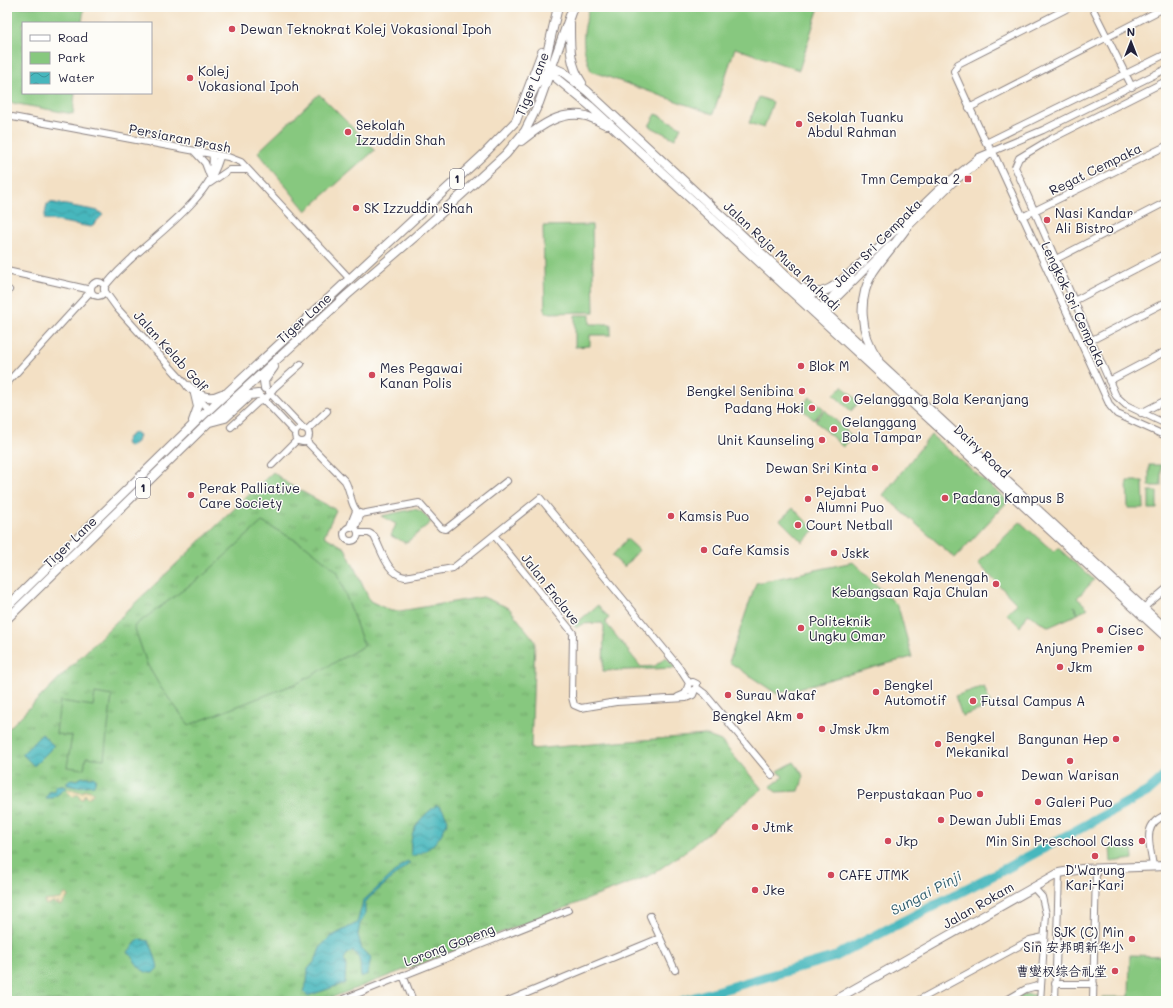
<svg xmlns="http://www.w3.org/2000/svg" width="1173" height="1008" font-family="Mali,'LXGW WenKai TC',sans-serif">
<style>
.grass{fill:url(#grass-tufts);stroke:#54755d}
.sand{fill:url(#sand-dots);stroke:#887e6c}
.green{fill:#87c87f;stroke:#54755d}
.water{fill:url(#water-waves);stroke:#346c7c}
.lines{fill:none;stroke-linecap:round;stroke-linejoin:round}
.river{stroke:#47b7bd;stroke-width:10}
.minor-casing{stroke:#8a8180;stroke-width:8}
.major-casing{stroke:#8a8180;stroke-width:10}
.minor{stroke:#fff;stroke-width:6}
.major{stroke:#fff;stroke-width:8}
.poi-dot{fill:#d1495b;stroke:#fdfcf7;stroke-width:1.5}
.labels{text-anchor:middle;stroke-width:3;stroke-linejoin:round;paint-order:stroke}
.shield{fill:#fdfcf7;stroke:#646373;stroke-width:1}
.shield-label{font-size:12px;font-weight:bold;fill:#22223b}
.poi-label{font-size:13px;fill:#22223b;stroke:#fdfcf7;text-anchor:start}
.street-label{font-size:13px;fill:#22223b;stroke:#fdfcf7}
.water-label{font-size:14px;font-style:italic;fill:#315e6f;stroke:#fdfcf7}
</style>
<defs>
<pattern id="grass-tufts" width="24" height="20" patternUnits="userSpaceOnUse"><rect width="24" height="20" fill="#87c87f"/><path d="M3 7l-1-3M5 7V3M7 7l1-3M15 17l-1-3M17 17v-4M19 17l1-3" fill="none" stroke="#6ea269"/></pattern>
<pattern id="sand-dots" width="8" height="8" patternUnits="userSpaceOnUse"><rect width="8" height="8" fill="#eeda9e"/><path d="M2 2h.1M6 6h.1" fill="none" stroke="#ccbb89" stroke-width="1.8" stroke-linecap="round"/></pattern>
<pattern id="water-waves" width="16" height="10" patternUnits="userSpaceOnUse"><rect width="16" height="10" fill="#47b7bd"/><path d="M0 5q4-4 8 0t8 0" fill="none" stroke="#3b949b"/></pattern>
</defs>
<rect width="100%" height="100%" fill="#fdfcf7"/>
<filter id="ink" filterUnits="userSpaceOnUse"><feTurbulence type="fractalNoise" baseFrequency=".025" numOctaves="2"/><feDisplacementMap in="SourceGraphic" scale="8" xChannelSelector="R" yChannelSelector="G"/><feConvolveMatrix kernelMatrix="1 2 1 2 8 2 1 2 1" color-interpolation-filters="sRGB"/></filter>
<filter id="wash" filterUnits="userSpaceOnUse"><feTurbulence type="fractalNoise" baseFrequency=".012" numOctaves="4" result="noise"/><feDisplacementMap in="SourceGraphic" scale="16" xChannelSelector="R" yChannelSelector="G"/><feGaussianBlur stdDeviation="0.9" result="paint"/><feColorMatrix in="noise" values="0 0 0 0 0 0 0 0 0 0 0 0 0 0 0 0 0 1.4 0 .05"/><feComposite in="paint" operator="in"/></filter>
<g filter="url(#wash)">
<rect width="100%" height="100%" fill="#f3e0c4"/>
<path class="grass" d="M273,472L288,484L336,510L324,536L345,548L370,601L391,611H400L483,597L509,608L535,641L531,749L705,735L721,741L762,789L683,853L651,875L323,1001H7V730L130,608Z"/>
<path class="sand" d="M69,789L81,792L87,790L94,792L92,795L87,798L85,794L83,799H80L78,794L73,797L67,791Z
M66,893L68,897L62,905H58V902L57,905L53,902L46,905L45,904V901L61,899Z"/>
<path class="green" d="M7,7H84L82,23H23V93H75L73,114L7,102Z
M589,7H819L799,70L735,48L713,114L591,71C580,43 583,35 589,7Z
M319,94L375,150L306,211L258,152Z
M759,97L773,102L764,128L749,123Z
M656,114L681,127L675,139L649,126Z
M592,225L594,312L545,313L543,226Z
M575,315H590V324H611V335H590V346L575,347Z
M842,386L859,402L851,411L834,395Z
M810,397L824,409L814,420L800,407Z
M825,410L853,437L843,447L815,421Z
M931,435L1008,501L955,558L883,495Z
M1149,465H1161V486H1149Z
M1127,481H1143L1144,508H1128Z
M1149,491H1157V509H1149Z
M793,508L815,530L802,542L780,520Z
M414,509L421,511L431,522L406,543L391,536L396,524L381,516Z
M262,522L306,546L337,571L364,646L300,682L189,725L161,688L147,664L134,626L205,574Z
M1020,522L1054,552L1058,548L1094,580L1077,598L1088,608L1078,614L1074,606L1078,614L1049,627L1028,614L1020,627L1006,613L1017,604L978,563Z
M627,539L639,550L624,567L612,556Z
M853,562L898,606L912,657L777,694L729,662L756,583Z
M598,605L609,618L605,622L641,667L655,666L666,657L676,668L603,671L604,626L602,623L582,624L576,628L574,625Z
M984,686L991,706L962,716L955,696Z
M95,693L112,696L104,759L86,757L84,769L67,767L72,736L56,734L60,701L93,706Z
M794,762L804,776L799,791L776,792L770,787L783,777L778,771Z
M1132,844L1133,859L1111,862L1110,846Z
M1130,955L1166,956V1001H1102V997H1129Z
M1025,994L1036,995L1035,1001H1013Z"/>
<path class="water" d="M50,202L99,211L103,215L91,227L44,219L47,204H50Z
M135,432L139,435L137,442L130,447L125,443L128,437Z
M42,734L54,746L34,766L22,754Z
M83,777H93L96,779L94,785L76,787L67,785V782L72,779L76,780Z
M55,786H64L66,788L53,798H46L49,792L55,790Z
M437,805L443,810L448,820C442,837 430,853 411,856C409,831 417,820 437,805Z
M407,861L410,863L369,898L365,903V915L360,924L358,935L362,950L371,957L368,974L361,977C359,966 363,960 353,951L348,953L344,959L346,966L345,983L308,996L303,991L307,982L308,969L315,961L321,946L330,937L357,923L363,901Z
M139,939L149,941C152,947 157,961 158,968L153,973C140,974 136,961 128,952Z"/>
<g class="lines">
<path class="river" d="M683,1001L834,957L1007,868L1147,792L1166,775"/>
</g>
</g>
<g filter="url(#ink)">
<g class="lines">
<defs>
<path id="minor" d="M1070,7L958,64L954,71L955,75L986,143L993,152L1110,406L1117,414L1166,436
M1092,7L1132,87
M1166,81L1049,140L1019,158L1015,167L1116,396L1126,405L1166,424
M969,108L1166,7
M7,116L228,157L241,162L349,278
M986,143L1166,54
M194,151L205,163L211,179
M212,174L213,155
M210,183L229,170H248
M1022,217L1166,146
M902,233L954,182L993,152
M1056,259L1166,202
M861,264L939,189L979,157L1043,130L1166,69
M7,271L91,290
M91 289a7 7 0 1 1 14 0a7 7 0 1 1-14 0Z
M104,288C112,276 123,267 133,257C163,230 211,195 220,156
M104,290L117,308L190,389
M7,293L9,290
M1074,301L1166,253
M818,311L851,276
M821,314L891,244
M1092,340L1166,302
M1109,381L1166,351
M7,383L91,291
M269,392L302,427
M196,396L209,409
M262,398L295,433
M1141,413L1166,400
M231,427L258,402L265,400L274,388L301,364
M295 435a7 7 0 1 1 14 0a7 7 0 1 1-14 0Z
M307,430L327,411
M306,441L345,481C351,490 350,509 361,514
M272,465L297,440
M361,514L419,503L441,528L446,529L507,481
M350,526L356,511
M344 534a7 7 0 1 1 14 0a7 7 0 1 1-14 0Z
M355,528L361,514
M358,533H369L374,536C382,551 387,574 405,577L453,568L540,498L678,666L689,683
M494,535L573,633L572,697L574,705L581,708L616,702L686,698L693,695L695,690
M1141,610L1166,589
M697,688L705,694L772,775
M678,697L685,694L689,683L693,682L697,684L695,690L691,691L688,688
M1153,866C1150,845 1141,824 1166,815
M1033,887L1042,897L1046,914L1040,1001
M650,916L675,970
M403,975L413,1001
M1055,984H1094
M339,1001L568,910
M508,1001L660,938
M917,1001L1030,940L1044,937
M1005,1001L1026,989L1041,985
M1055,1001L1059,873
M1093,1001L1096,869"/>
<path id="major" d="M558,7L545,62L550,73L590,106L1166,637
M570,23C570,45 569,64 582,83
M552,67L563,72L587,91L1166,629
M524,109C533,94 537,77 551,68
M521,141C540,126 561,110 586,116C593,118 600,122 607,125
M803,288C823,304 848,274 863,262
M878,359C860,333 857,299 873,272C883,257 895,244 905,230
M188,386C199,396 208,401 222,394
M265,388L264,381L274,367
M193,421L198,407L195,394
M210,422L225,418L250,395L258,394
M7,607L201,417L483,155L516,121L542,52
M7,619L208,423L347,295L417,235L506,154L525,131L539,103L573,7
M833,1001L1059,873L1082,869L1166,866"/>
</defs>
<use href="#minor" class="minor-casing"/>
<use href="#major" class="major-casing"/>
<use href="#minor" class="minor"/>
<use href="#major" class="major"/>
</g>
</g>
<g class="poi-dot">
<circle cx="232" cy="29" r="4"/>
<circle cx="190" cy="78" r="4"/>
<circle cx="799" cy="124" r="4"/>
<circle cx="348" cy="132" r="4"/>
<rect x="964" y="175" width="8" height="8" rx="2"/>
<circle cx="356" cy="208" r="4"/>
<circle cx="1047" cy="220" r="4"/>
<circle cx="801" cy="366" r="4"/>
<circle cx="372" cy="375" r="4"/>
<circle cx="802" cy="391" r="4"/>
<circle cx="846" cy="399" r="4"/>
<circle cx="812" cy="408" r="4"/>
<circle cx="834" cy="429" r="4"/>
<circle cx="822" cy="440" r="4"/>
<circle cx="875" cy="468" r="4"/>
<circle cx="191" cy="495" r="4"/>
<circle cx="945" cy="498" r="4"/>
<circle cx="808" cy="499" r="4"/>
<circle cx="671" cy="516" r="4"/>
<circle cx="798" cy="525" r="4"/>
<circle cx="704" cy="550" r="4"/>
<circle cx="834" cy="553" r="4"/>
<circle cx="996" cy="584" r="4"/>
<circle cx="801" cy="628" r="4"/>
<circle cx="1100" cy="630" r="4"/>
<circle cx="1141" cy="648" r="4"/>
<circle cx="1060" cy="667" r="4"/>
<circle cx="876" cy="692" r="4"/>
<circle cx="728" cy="695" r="4"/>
<circle cx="973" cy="701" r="4"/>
<circle cx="800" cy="716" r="4"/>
<circle cx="822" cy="729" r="4"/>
<circle cx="1116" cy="739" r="4"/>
<circle cx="938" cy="744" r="4"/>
<circle cx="1070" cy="761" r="4"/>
<circle cx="980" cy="794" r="4"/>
<circle cx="1038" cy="802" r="4"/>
<circle cx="941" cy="820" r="4"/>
<circle cx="755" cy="827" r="4"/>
<circle cx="888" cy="841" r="4"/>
<circle cx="1142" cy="841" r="4"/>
<circle cx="1095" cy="856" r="4"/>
<circle cx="831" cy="875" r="4"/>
<circle cx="755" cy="890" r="4"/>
<circle cx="1132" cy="939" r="4"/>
<circle cx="1115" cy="971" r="4"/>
</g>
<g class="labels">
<g class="shield">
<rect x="450" y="169" width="14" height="20" rx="3"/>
<rect x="136" y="478" width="14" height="20" rx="3"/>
</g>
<g class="shield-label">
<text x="457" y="183">1</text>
<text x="143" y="492">1</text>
</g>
<g class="poi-label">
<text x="240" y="34">Dewan Teknokrat Kolej Vokasional Ipoh</text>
<text x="198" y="76">Kolej<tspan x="198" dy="15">Vokasional Ipoh</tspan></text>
<text x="807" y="122">Sekolah Tuanku<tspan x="807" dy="15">Abdul Rahman</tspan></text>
<text x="356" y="130">Sekolah<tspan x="356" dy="15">Izzuddin Shah</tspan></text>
<text x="960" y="184" text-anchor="end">Tmn Cempaka 2</text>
<text x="364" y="213">SK Izzuddin Shah</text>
<text x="1055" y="218">Nasi Kandar<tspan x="1055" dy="15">Ali Bistro</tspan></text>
<text x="809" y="371">Blok M</text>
<text x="380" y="373">Mes Pegawai<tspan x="380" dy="15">Kanan Polis</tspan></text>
<text x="794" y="396" text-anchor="end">Bengkel Senibina</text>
<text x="854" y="404">Gelanggang Bola Keranjang</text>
<text x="804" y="413" text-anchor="end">Padang Hoki</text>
<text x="842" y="427">Gelanggang<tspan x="842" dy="15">Bola Tampar</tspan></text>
<text x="814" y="445" text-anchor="end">Unit Kaunseling</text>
<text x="867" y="473" text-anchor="end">Dewan Sri Kinta</text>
<text x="199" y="493">Perak Palliative<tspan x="199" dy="15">Care Society</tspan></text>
<text x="816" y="497">Pejabat<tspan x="816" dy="15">Alumni Puo</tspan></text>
<text x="953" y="503">Padang Kampus B</text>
<text x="679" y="521">Kamsis Puo</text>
<text x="806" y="530">Court Netball</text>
<text x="712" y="555">Cafe Kamsis</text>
<text x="842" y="558">Jskk</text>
<text x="988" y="582" text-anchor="end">Sekolah Menengah<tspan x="988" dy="15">Kebangsaan Raja Chulan</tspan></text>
<text x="809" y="626">Politeknik<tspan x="809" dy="15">Ungku Omar</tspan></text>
<text x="1108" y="635">Cisec</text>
<text x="1133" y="653" text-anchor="end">Anjung Premier</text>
<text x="1068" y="672">Jkm</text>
<text x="884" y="690">Bengkel<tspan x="884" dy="15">Automotif</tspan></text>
<text x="736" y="700">Surau Wakaf</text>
<text x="981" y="706">Futsal Campus A</text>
<text x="792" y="721" text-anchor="end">Bengkel Akm</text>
<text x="830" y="734">Jmsk Jkm</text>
<text x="946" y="742">Bengkel<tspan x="946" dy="15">Mekanikal</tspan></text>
<text x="1108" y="744" text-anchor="end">Bangunan Hep</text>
<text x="1070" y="780" text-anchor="middle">Dewan Warisan</text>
<text x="972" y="799" text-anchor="end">Perpustakaan Puo</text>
<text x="1046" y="807">Galeri Puo</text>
<text x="949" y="825">Dewan Jubli Emas</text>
<text x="763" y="832">Jtmk</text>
<text x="896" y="846">Jkp</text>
<text x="1134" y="846" text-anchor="end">Min Sin Preschool Class</text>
<text x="1095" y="875" text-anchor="middle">D'Warung<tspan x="1095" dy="15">Kari-Kari</tspan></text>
<text x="839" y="880">CAFE JTMK</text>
<text x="763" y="895">Jke</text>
<text x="1124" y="937" text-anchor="end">SJK (C) Min<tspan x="1124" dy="15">Sin 安邦明新华小</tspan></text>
<text x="1107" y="976" text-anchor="end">曹燮权综合礼堂</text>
</g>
<g class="street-label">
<text transform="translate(532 84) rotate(-68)" y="5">Tiger Lane</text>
<text transform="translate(180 138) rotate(11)" y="5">Persiaran Brash</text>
<text transform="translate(1095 169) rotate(-26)" y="5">Regat Cempaka</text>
<text transform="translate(877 243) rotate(-45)" y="5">Jalan Sri Cempaka</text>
<text transform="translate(782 256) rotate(43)" y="5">Jalan Raja Musa Mahadi</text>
<text transform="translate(1074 304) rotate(65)" y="5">Lengkok Sri Cempaka</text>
<text transform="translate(304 318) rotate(-42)" y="5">Tiger Lane</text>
<text transform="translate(171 351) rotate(48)" y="5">Jalan Kelab Golf</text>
<text transform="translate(982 451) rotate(43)" y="5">Dairy Road</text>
<text transform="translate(70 542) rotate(-44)" y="5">Tiger Lane</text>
<text transform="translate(551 589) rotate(52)" y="5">Jalan Enclave</text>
<text transform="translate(978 905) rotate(-30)" y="5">Jalan Rokam</text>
<text transform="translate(449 945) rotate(-21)" y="5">Lorong Gopeng</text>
</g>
<g class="water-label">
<text transform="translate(926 893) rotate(-28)" y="5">Sungai Pinji</text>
</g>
</g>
<rect width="1173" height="1008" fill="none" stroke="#fdfcf7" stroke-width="24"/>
<rect x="22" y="22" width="130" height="72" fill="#fdfcf7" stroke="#a5a5ac"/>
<rect x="30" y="35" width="20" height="6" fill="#ffffff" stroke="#a5a5ac"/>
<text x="58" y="42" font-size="12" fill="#22223b">Road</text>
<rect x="30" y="52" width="20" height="12" fill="#87c87f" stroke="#a5a5ac"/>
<text x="58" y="62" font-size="12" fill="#22223b">Park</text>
<rect x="30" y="72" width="20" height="12" fill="url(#water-waves)" stroke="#a5a5ac"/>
<text x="58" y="82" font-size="12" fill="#22223b">Water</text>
<g transform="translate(1131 42)" stroke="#fdfcf7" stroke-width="3" paint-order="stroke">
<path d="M0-3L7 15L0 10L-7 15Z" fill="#22223b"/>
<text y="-6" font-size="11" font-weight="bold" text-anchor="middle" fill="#22223b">N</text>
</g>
</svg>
